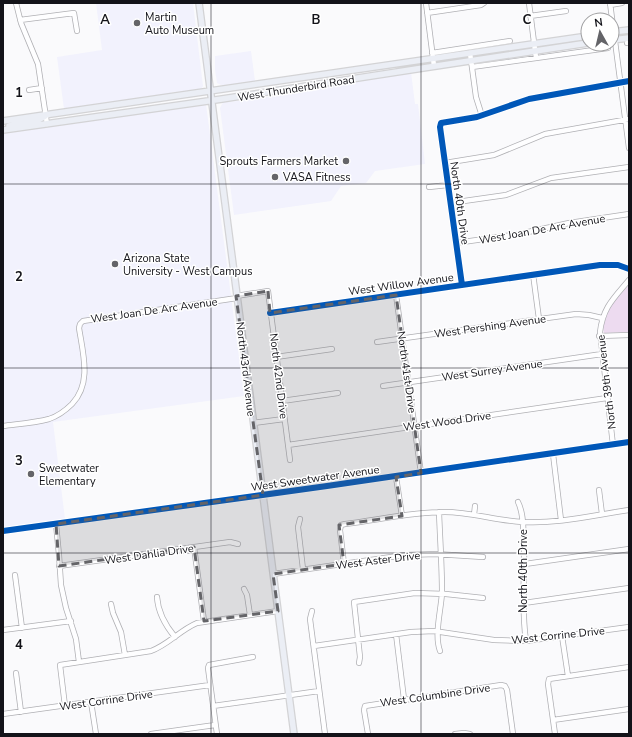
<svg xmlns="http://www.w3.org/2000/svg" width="632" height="737" font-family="'Nunito Sans',sans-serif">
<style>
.built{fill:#f2f2fd}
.green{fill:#eddbf0}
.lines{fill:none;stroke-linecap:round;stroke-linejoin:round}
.minor-casing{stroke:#b0b0b4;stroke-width:6}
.major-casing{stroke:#d3d3d5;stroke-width:8}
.minor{stroke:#fefeff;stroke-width:4.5}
.major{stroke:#ebeef5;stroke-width:5.5}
.cycleway-casing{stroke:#fff;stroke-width:8}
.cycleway{stroke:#0057b8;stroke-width:6}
.marked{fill:#646468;fill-opacity:0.2;stroke:#646468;stroke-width:3;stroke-dasharray:8 5;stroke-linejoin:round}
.grid{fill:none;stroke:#131319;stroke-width:1;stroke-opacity:0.55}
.poi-dot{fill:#646468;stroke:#fff;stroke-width:1.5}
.labels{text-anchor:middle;stroke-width:3;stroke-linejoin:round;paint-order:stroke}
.poi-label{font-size:11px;fill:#131319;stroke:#fff;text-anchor:start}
.street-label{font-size:11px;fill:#131319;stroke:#fff}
.grid-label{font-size:13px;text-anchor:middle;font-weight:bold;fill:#131319;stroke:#fff;stroke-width:3;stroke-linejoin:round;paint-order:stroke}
</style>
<rect width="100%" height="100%" fill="#fafafc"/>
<path class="built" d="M96,3H193L203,86L201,90L186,93L174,92L160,96L64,109L57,57L102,50Z
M251,51L255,81L223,86L217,83L215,70V56Z
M411,72L415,104H418L425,164L375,171L366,183L341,186L331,201L234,215L220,108L223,102L238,101L315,90L325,86Z
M206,104L244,396L53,422L65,519L3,528V132Z"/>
<path class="green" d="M629,285V332L604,333C600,314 618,297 629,285Z"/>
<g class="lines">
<defs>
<path id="minor" d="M16,3L21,23L38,64L47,124
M426,3L434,66
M529,3L536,58
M610,3L629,148
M610,5L622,3
M427,13L481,5L484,3
M530,16L566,11
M20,20L74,13L77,31
M627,43H629
M432,53L510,41
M470,53L476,97L482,116
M472,67L608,48
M29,90L42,88
M445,163L494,155L545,134L629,119
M429,187L448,185
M450,203L506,195L551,178L629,167
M456,243L519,234L569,223L629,214
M533,274L539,319
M462,285L440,127L441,123L477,117L529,99L629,81
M396,295L421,473
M236,296L268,291L290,460
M270,313L600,265H618L629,269
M599,336L629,335
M377,342L576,314L589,315L602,318
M276,357L332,349
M383,386L602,354
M282,401L338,393
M253,423L284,419
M3,426C18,424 34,423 49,419C58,416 65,411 72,404C92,383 83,354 79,328L80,324L83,321L237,298
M288,445L607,398
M613,445L600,332C603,307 614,298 629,280
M553,454L561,520
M396,477L402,516
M599,490L602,514
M518,502C524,514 523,529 524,542C525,575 521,608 526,641
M439,512C440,539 442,566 442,593C441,610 434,635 440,651
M474,515L475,506
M300,519L298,527L303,569
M56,524L59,555L61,585L66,608L76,639L79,662
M3,531L327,486L629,442
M194,547L204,621
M344,564L340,530L341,525L345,524C378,520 411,512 445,512C471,512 497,521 523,522C558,524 594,515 629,510
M525,564L629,549
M59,566L230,542L238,544
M273,574L405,555L436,554L483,557
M15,575L22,628
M244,589L247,595L250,615
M157,597C158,613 165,625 175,637
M524,603L629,588
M111,604L113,613L121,632L125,655
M312,611L310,619L325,734
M3,630L71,621
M396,634L404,699
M562,636L568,676
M314,646L411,632L434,631L494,640L526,641L629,627
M359,663L360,657L354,602L415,593L446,594L483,598
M16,673L21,712
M91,702L96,734
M65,706L60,665L151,651C168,645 180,630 197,623L278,611
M213,706L319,691
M3,714L210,685
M553,720L629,709
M151,734L215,725
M217,734L208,668L209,665L253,657
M368,734L364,710L365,706L501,685L505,686L507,690L513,734
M455,734L464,733L470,734
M555,734L548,684L549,679L629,667"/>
<path id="major" d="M199,3L294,734
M612,32L629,30
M612,40L629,38
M3,121L588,36
M9,126L38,120L45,116
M3,130L222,99L410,70L588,43"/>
</defs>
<use href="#minor" class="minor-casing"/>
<use href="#major" class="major-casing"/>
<use href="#minor" class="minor"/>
<use href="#major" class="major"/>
<defs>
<path id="cycleway" d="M462,285L440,127L441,123L477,117L529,99L629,81
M270,313L600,265H618L629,269
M3,531L327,486L629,442"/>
</defs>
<use href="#cycleway" class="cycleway-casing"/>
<use href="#cycleway" class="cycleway"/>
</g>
<path class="marked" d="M268,291L270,313L396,295L421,473L396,477L402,516L339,525L344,564L273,574L278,611L204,621L194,547L59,566L56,524L263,495L236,296Z"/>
<path class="grid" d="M211,3V734M421,3V734M3,184H629M3,368H629M3,553H629"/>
<g class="poi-dot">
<circle cx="137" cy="23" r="4"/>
<circle cx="346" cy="161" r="4"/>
<circle cx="275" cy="177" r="4"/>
<circle cx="115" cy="264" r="4"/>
<circle cx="31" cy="474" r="4"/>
</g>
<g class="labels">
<g class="poi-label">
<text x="145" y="21">Martin<tspan x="145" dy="13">Auto Museum</tspan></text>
<text x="338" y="165" text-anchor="end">Sprouts Farmers Market</text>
<text x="283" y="181">VASA Fitness</text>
<text x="123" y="262">Arizona State<tspan x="123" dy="13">University - West Campus</tspan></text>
<text x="39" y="472">Sweetwater<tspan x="39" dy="13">Elementary</tspan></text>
</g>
<g class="street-label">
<text transform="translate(296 88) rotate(-9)" y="4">West Thunderbird Road</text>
<text transform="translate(460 203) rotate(82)" y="4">North 40th Drive</text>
<text transform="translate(542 229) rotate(-10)" y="4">West Joan De Arc Avenue</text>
<text transform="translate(401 284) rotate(-8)" y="4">West Willow Avenue</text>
<text transform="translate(154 310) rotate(-8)" y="4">West Joan De Arc Avenue</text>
<text transform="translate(490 326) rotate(-8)" y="4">West Pershing Avenue</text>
<text transform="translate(246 369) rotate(83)" y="4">North 43rd Avenue</text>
<text transform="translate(492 370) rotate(-8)" y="4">West Surrey Avenue</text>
<text transform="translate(407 372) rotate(82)" y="4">North 41st Drive</text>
<text transform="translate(279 376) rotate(83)" y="4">North 42nd Drive</text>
<text transform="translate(606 382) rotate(-97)" y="4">North 39th Avenue</text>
<text transform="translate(447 421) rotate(-8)" y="4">West Wood Drive</text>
<text transform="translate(315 478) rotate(-8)" y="4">West Sweetwater Avenue</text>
<text transform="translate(149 554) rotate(-8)" y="4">West Dahlia Drive</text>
<text transform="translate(378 560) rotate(-7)" y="4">West Aster Drive</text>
<text transform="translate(523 571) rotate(-90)" y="4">North 40th Drive</text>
<text transform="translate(558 635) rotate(-6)" y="4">West Corrine Drive</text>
<text transform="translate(435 695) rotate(-8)" y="4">West Columbine Drive</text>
<text transform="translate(106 700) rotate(-8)" y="4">West Corrine Drive</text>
</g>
</g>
<g class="grid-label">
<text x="105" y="24">A</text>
<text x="316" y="24">B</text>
<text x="527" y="24">C</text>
<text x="19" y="97">1</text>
<text x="19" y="281">2</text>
<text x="19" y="465">3</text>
<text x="19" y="649">4</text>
</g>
<rect width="632" height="737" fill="none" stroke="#131319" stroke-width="8"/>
<g transform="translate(600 32) rotate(352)"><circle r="19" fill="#ffffff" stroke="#a1a1a3"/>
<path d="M0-3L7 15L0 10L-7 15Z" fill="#646468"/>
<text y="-6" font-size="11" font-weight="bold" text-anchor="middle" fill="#131319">N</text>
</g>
</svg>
